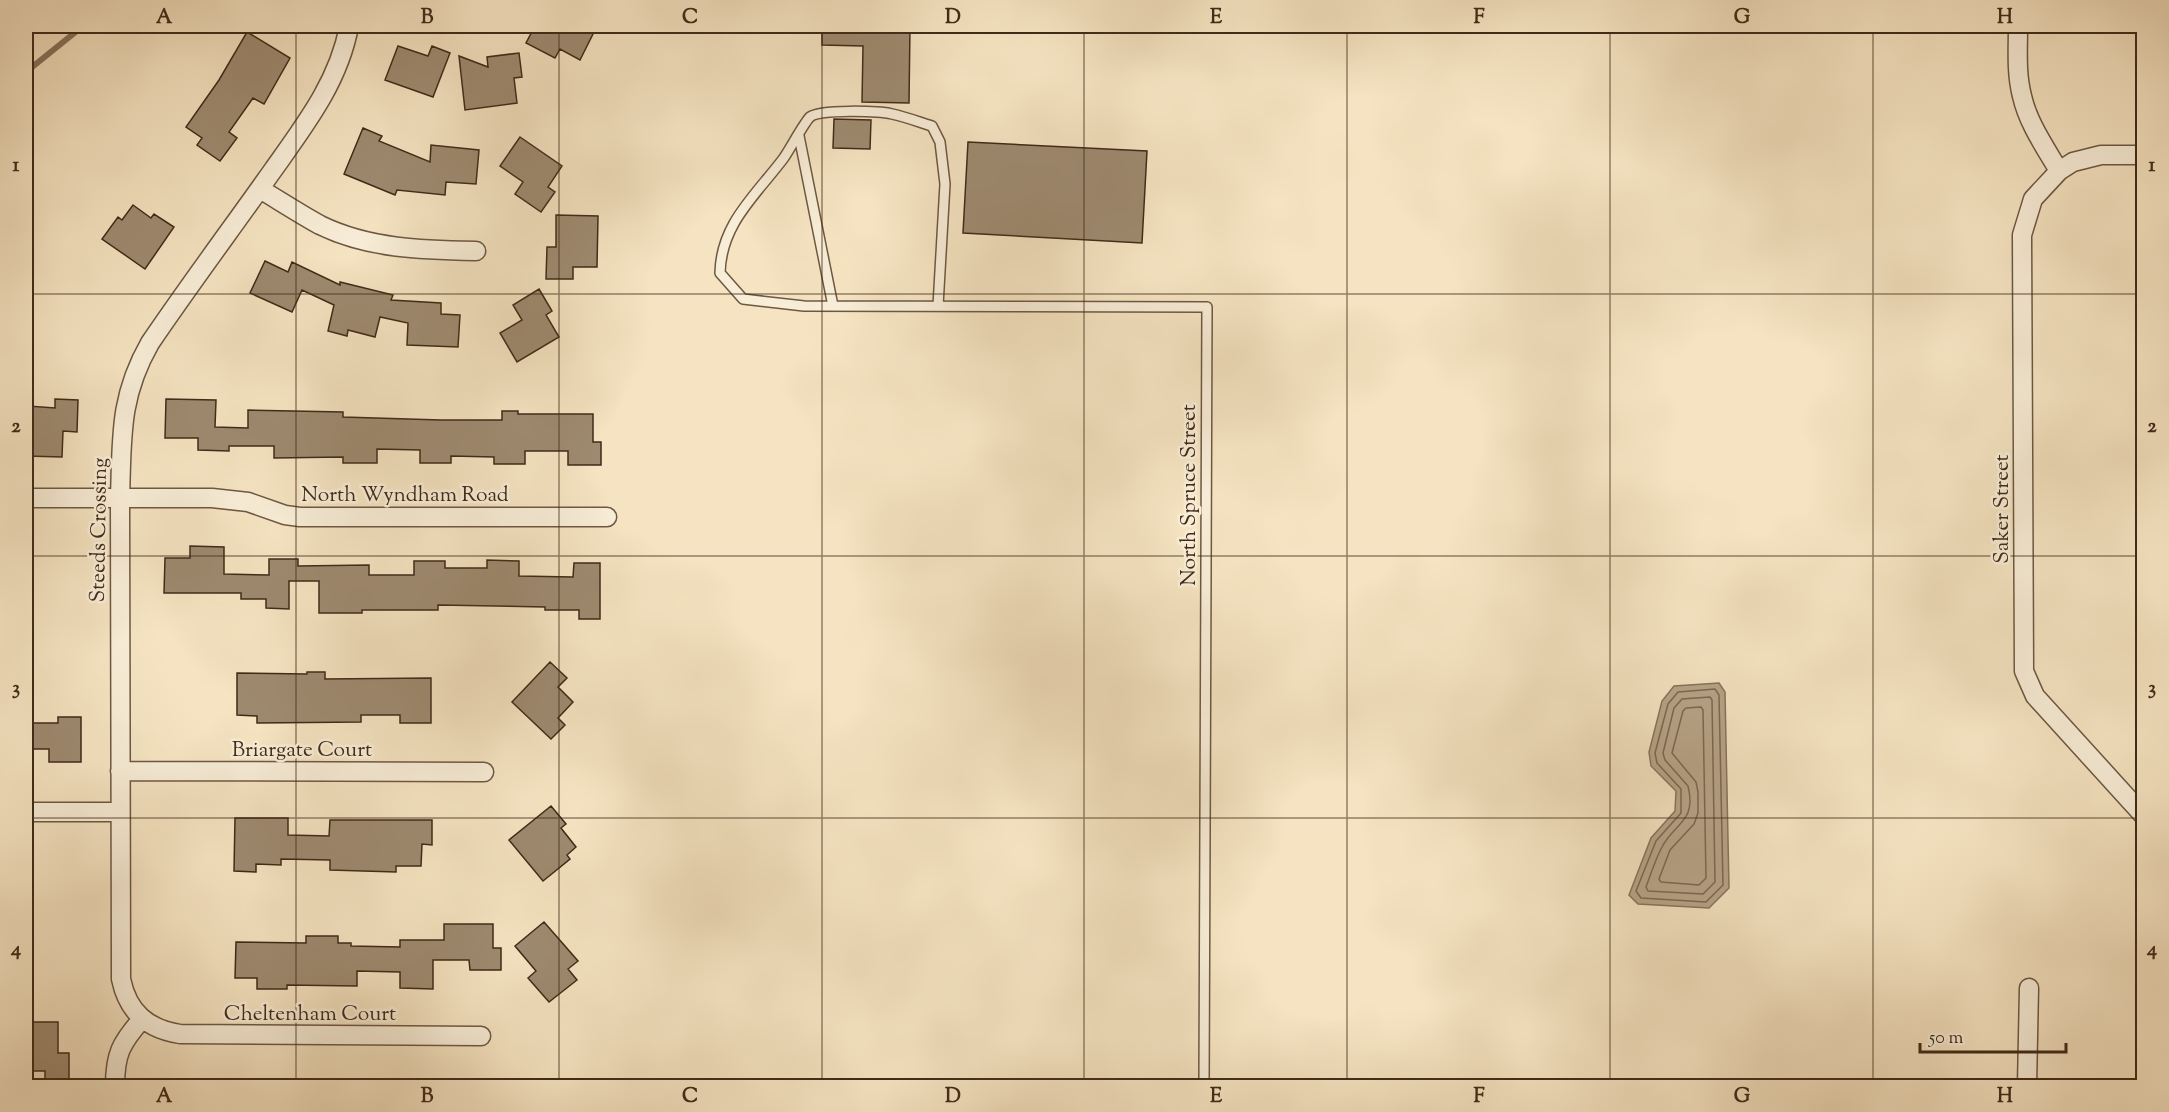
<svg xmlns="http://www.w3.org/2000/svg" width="2169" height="1112" font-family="'Sorts Mill Goudy',serif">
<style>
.water{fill:#b7a488;stroke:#87735b;stroke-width:1.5}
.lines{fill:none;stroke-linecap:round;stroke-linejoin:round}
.shore{stroke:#7c6750;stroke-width:1.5}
.stream{stroke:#87735b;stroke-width:6}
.building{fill:#9e8a70;stroke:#402a18;stroke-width:1.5}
.service-casing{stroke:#6d5842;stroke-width:12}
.minor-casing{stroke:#6d5842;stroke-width:21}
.service{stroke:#f8edd7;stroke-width:9}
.minor{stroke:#f8edd7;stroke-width:18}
.grid{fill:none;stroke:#402a18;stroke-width:1.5;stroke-opacity:0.55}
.labels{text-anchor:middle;stroke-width:5;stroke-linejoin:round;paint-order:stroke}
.street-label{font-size:21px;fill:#402a18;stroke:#f8edd7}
.neatline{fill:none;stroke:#402a18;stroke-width:2}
.grid-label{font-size:20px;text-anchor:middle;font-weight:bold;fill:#402a18}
</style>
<rect width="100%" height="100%" fill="#f5e3c1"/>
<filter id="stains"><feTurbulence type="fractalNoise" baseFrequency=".00333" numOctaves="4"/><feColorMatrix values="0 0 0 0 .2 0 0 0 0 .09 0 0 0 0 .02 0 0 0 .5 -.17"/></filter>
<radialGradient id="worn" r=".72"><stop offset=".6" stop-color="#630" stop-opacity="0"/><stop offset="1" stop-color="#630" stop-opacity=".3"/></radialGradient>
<path class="water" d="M1719,683L1725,692L1729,888L1709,908L1638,904L1629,895L1651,838L1675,811L1676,791L1651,766L1649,752L1662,701L1674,686Z"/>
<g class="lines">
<path class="shore" d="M1715,689L1719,695L1723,885L1706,902L1641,898L1636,891L1656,841L1681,813V789L1657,763L1655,753L1668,704L1678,692Z
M1710,697L1712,700L1715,882L1703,894L1648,891L1646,887C1651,874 1655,860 1662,847C1674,823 1697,822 1688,786L1665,760L1663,753L1674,708L1682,699Z
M1701,707L1703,710L1706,878L1699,885L1661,882L1659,879L1670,850L1694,824L1698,813V792L1696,782L1672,753L1683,711L1686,708Z"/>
<path class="stream" d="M26,72L83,26"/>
</g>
<path class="building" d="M535,26H597L580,60L560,49L555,58L526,43Z
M822,26H910L909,103L862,102L863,46L822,45Z
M247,32L290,58L264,104L253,98L229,132L237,138L220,161L197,145L202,138L186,127L219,80Z
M398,46L428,56L432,46L450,53L433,97L385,80Z
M519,53L522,77L514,78L517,103L465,110L459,56L488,67L487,57Z
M834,119L871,120L870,149L833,148Z
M363,128L382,136L379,141L430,162L431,145L479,150L476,184L446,182L445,195L397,190L395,195L344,174Z
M520,137L562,166L548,187L555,192L541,212L515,194L523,182L500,166Z
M968,142L1147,151L1142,243L963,233Z
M133,205L151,218L154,214L174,227L145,269L102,239L118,217L122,220Z
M556,215L598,216L597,267H573V279H546L547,247H556Z
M265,261L288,272L292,262L340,285V282L393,295L391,300L441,303V314L460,315L458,347L407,345L408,323L380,317L375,337L348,330L347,336L328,331L334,305L302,290L292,312L250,293Z
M539,289L552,311L546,315L559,337L517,362L500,333L522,320L513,305Z
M55,399L78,400L77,432L63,431L62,457L26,456L28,406L55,408Z
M166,399L216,400L215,427L248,428V410L343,412V417L441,420H502V411H518V414H593V442H601V465H568V451H525V464H494V457L451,456V463H420V450L377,449V463H343V457L274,458V446H229V451L198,450V438H165Z
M190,546L224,547V574L269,575V559H298V566L369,565V575H414V561H445V568H487V560L519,561V576L573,577L574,563H600V619H579V610H545V607L438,605V610H362V613H319V581H289V609L266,608V599H241V593H164L165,558H190Z
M550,662L567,678L558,687L573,702L558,718L565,725L551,739L512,702Z
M307,672H325V679L431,678V723H400V715H361V722L257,723V716L237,715V673L307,674Z
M58,717H81V762H49V749H31L32,723H58Z
M551,806L566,824L561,828L576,847L567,855L570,859L543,881L509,840Z
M235,818H288V835L329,836L330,820H432V845L422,844L421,866H396V872L330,870V860L281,859V865L256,864V872L234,871Z
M544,922L578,961L568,969L577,980L549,1002L528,978L536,971L515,946Z
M444,924H493V948H501V970H470L469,960H433V989L400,988V972L357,971V986L287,985V989H257V978H235L236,942L306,943V936H338V943H351V946L400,947V940H444Z
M28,1022H58V1053H69V1084H45V1071H28Z"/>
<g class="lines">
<defs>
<path id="service" d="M799,136L833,306
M938,306L945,184L940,142L932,126C919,122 906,117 892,114C879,111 820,109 810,117C805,121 789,151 783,159C755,196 721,224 720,273L743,299L804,306L1207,307L1204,1086"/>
<path id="minor" d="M349,26C339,81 305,125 273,170C232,228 190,284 150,343C119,397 122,438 120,499L121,979C128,1013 148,1029 180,1034L481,1036
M2018,26C2018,49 2016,73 2022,96C2028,123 2045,147 2059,171
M2144,155H2101L2073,162L2059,171L2033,199L2022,235L2024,671L2035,696L2144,816
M260,189C280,201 300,214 320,225C369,249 423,250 476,251
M26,498H212L248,502L285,515L300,517H607
M120,771L484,772
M26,812H120
M115,1086C115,1054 121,1043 142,1019
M2027,1086L2029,988"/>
</defs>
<use href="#service" class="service-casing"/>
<use href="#minor" class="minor-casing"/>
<use href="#service" class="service"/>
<use href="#minor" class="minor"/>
</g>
<path class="grid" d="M296,26V1086M559,26V1086M822,26V1086M1084,26V1086M1347,26V1086M1610,26V1086M1873,26V1086M26,294H2144M26,556H2144M26,818H2144"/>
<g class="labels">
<g class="street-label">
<text x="405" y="501">North Wyndham Road</text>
<text transform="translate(1188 495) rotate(-90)" y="7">North Spruce Street</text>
<text transform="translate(2001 509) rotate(-90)" y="7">Saker Street</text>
<text transform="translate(98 530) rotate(-89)" y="7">Steeds Crossing</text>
<text x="302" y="756">Briargate Court</text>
<text x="310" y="1020">Cheltenham Court</text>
</g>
</g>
<rect width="2169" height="1112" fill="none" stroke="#f5e3c1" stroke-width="66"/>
<path d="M1920 1043v9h146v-9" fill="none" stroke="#402a18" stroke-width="3"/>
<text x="1929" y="1043" font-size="18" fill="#402a18" stroke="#f8edd7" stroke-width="4.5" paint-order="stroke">50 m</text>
<rect x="33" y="33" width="2103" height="1046" class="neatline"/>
<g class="grid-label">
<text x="164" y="23">A</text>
<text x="427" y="23">B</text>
<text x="690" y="23">C</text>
<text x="953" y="23">D</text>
<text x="1216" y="23">E</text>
<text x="1479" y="23">F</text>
<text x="1742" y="23">G</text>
<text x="2005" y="23">H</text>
<text x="16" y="171">1</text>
<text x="2152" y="171">1</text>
<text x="16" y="432">2</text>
<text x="2152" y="432">2</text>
<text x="16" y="694">3</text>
<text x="2152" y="694">3</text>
<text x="16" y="955">4</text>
<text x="2152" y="955">4</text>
<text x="164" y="1102">A</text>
<text x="427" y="1102">B</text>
<text x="690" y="1102">C</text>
<text x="953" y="1102">D</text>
<text x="1216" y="1102">E</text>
<text x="1479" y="1102">F</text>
<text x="1742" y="1102">G</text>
<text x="2005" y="1102">H</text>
</g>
<rect width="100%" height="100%" filter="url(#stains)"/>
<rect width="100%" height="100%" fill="url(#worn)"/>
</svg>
